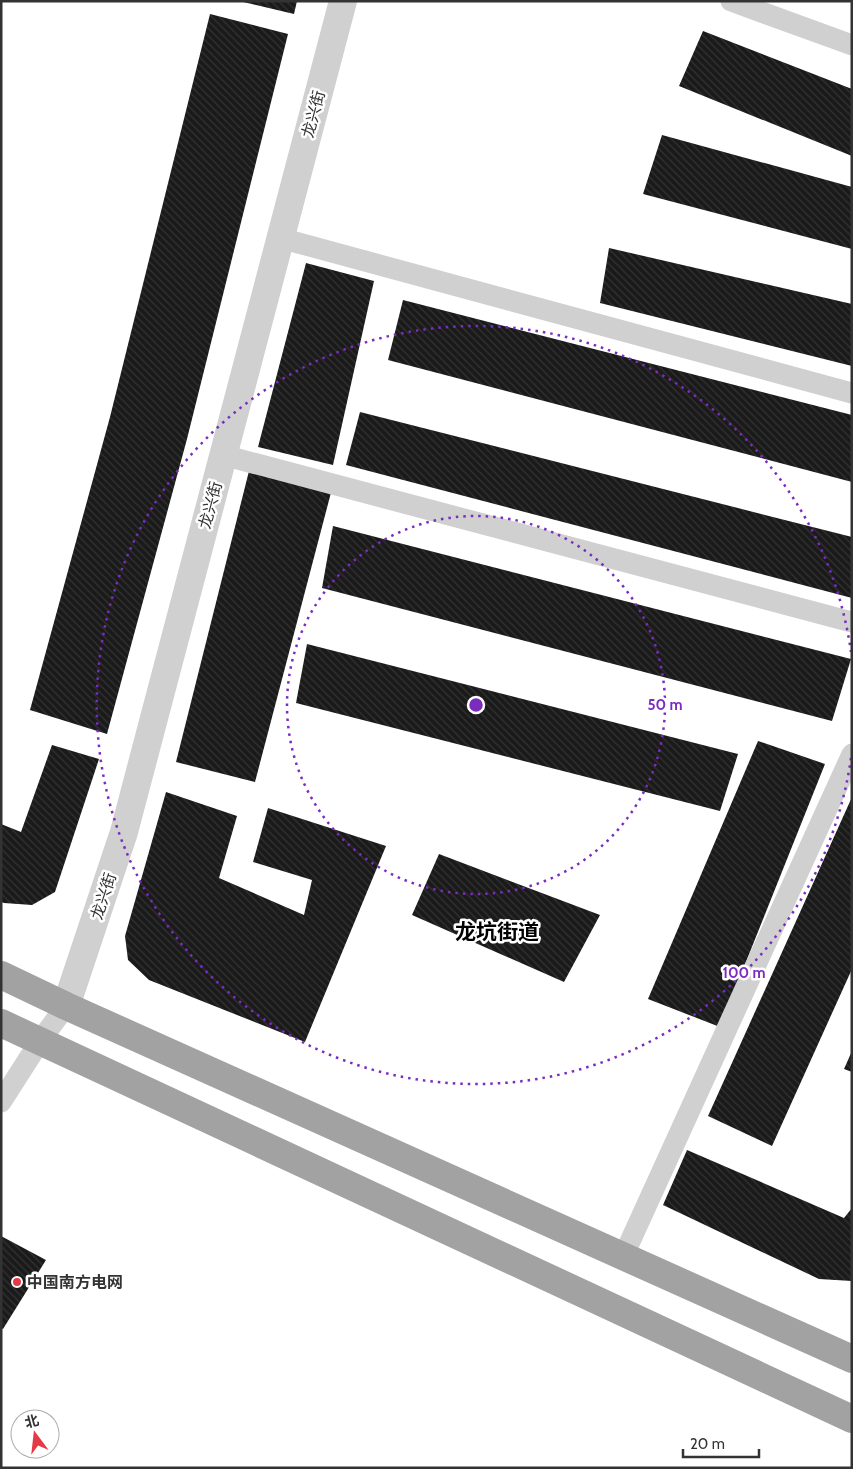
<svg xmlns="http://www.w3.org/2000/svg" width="853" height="1469" font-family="Cabin,'Noto Sans SC',sans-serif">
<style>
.building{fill:url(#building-back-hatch)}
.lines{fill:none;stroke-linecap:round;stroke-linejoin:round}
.minor{stroke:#d0d0d0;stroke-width:21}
.tertiary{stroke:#d0d0d0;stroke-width:28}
.trunk{stroke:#a2a2a2;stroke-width:28}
.ring{fill:none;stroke:#7b2cbf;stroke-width:2.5;stroke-dasharray:2.5 5}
.poi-dot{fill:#e63946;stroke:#fff;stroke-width:2}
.labels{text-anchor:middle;stroke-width:5;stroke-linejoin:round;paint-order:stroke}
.street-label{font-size:16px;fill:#333;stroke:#fff}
.poi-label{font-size:16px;font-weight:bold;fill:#333;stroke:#fff;text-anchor:start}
.district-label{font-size:21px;font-weight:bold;fill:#000;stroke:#fff}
.centre{fill:#7b2cbf;stroke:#fff;stroke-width:2.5}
.ring-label{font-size:15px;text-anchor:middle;font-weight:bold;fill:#7b2cbf;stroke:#fff;stroke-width:5;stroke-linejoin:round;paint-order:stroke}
</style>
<defs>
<pattern id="building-back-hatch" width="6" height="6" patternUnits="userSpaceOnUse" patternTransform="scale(1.25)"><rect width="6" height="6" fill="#1a1a1a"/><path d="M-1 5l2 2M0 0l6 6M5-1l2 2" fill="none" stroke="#333"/></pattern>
</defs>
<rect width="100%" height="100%" fill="#fff"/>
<path class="building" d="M239,1H297L294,14Z
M210,14L288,34L187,439L107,734L30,710L110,417Z
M703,31L852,89V156L679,86Z
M662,135L852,187V249L643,194Z
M609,248L852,304V366L600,303Z
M306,263L374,281L333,465L258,447Z
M403,300L852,415V482L388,360Z
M360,412L852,537V598L346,465Z
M251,463L333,485L255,782L176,762Z
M333,526L851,659L832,721L322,588Z
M307,644L738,754L720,811L296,703Z
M758,741L825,764L720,1027L648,999Z
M52,745L99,759L55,892L32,905L4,903L1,902V824L21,832Z
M166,792L237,816L219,878L304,915L312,880L253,862L268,808L386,846L305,1042L149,980L128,960L125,936Z
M852,797V969L772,1146L708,1116Z
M439,854L600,915L564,982L412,915Z
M852,1051V1072L844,1069Z
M687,1150L844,1218L852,1208V1281L819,1279L663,1205Z
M1,1236L46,1260L3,1329L1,1328Z"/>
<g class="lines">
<path class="minor" d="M731,1L852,45
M280,238L852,393
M223,455L852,622
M1,1102L40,1041L66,1006
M623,1257L852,754"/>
<path class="tertiary" d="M66,1006L124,832L343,1"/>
<path class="trunk" d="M1,975L66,1006L852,1359
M1,1023L852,1419"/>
</g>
<g class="ring">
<circle cx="476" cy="705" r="189"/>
<path d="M851 758A379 379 0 1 1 851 652"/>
</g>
<circle class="poi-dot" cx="17" cy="1282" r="5"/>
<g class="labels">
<g class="street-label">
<text transform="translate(313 114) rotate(-75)" y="6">龙兴街</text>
<text transform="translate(210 505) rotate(-75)" y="6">龙兴街</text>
<text transform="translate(103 896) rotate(-72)" y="6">龙兴街</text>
</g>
<g class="poi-label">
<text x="27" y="1288">中国南方电网</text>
</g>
<g class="district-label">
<text x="497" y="939">龙坑街道</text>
</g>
</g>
<circle cx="476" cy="705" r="8" class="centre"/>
<g class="ring-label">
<text x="665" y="710">50 m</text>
<text x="744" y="978">100 m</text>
</g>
<rect width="853" height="1469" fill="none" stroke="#333333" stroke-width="5"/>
<g transform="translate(35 1434) rotate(345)"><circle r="24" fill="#ffffff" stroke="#adadad"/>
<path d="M0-4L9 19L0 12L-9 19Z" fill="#e63946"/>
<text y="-8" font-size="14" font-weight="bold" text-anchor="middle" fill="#333333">北</text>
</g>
<path d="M683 1449v8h76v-8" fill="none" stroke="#333333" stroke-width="2.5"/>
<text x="690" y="1449" font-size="15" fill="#333333" stroke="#ffffff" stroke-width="4" paint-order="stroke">20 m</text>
</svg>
